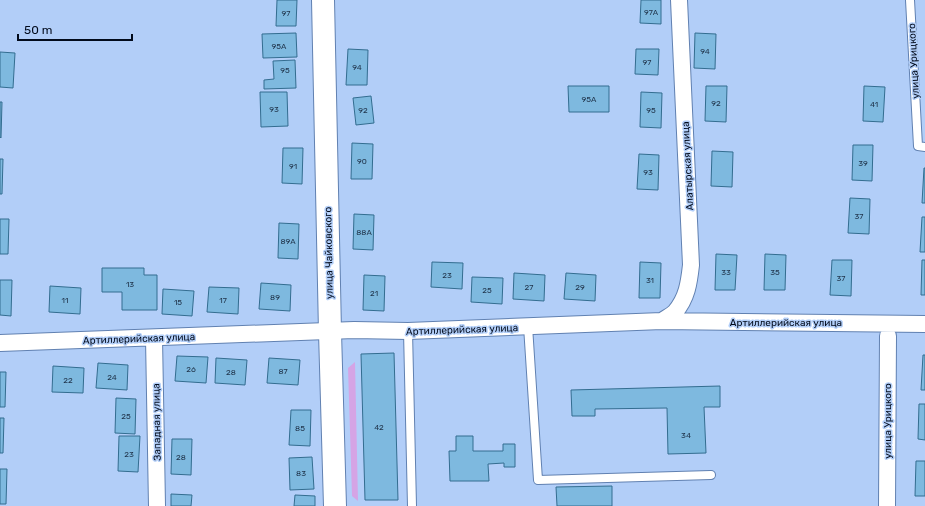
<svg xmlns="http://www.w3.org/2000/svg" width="925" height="506" font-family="Rubik,sans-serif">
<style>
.green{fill:#d5a4e5}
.building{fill:#7eb9df;stroke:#336d90}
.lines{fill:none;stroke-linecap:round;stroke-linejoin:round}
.lane-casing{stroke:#6181b1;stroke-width:10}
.street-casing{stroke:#6181b1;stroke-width:18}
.secondary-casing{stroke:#6181b1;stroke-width:24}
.lane{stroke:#fff;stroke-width:8}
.street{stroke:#fff;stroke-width:16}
.secondary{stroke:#fff;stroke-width:22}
.labels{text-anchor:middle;stroke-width:3;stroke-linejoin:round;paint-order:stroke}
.number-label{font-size:8px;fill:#21364d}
.street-label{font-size:10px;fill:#020b1c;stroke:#b2cef8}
</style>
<rect width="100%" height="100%" fill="#b2cef8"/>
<path class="green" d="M355,362L358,501L352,496L348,368Z"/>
<path class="building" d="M277,0H297L296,26H276Z
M641,0H661V24L640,23Z
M296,33L297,57L263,58L262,34Z
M695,33L716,34L715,69L694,68Z
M348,49L368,50L367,85H346Z
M636,49H659L658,75L635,74Z
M0,52L15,53L13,88L0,87Z
M295,60L296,88L264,89V80L274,79L273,61Z
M568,86H609V112H569Z
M706,86H727L726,122L705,121Z
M864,86L885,87L883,122L863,121Z
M260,92H287L288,126L261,127Z
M641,92L662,93L661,128L640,127Z
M371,96L374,123L356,125L353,98Z
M0,102H2L1,138L0,137Z
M352,143L373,144L372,179H351Z
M853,145H873L872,181L852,180Z
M283,148H303L302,184L282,183Z
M712,151L733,152L732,187L711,186Z
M639,154L659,155L658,190L637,189Z
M0,159H3L2,194H0Z
M924,168H925V203H922Z
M850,198L870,199L869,234L848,233Z
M354,214L374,215L373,250L353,249Z
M922,217H925V252H920Z
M0,219H9L8,254H0Z
M279,223L299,224L298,259L278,258Z
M716,254L737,255L735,290H715Z
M765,254L786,255L785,290H764Z
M832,260H852L851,296L830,295Z
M922,260H925V295H921Z
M432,262L463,263L462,289L431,287Z
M640,262L661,263L660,298H639Z
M102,268H144V275H157V310H122V292H102Z
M514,273L545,275L544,301L513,299Z
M566,273L596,275L595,301L564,299Z
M364,275L385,276L384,311L363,310Z
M472,277L503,278L502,304L471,302Z
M0,280H12L11,316L0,315Z
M261,283L291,285L290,311L259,309Z
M50,286L81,288L80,314L49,312Z
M209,287L239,288L238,314L207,312Z
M163,289L194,291L192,316L162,314Z
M394,353L398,500H365L361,354Z
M923,355H925V390H921Z
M177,356L208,357L206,383L175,381Z
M216,358L247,360L245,385L215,383Z
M269,358L300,360L298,385L267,383Z
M98,363L128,365L127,390L96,388Z
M53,366L84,368L83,393L52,392Z
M0,372H6L5,407H0Z
M720,386V407H704L706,453L668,454L667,408L595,409V416H572L571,390Z
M116,398L136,399L135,434L115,433Z
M919,404H925V440L918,439Z
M291,410H311L310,446L289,445Z
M0,418H4L3,453H0Z
M119,436H140L138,472L118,471Z
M456,436H473V451H503V444H515V467H504V463L488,464L489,481H450L449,451H456Z
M172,439H192L191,475L171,474Z
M312,457L314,489L290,490L289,458Z
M916,461H925V496H915Z
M0,469H7L6,504H0Z
M612,486V506H557L556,487Z
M171,494L192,495L191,506H171Z
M295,495L315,496V506H294Z"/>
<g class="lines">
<defs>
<path id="lane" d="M910,0L918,146L925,147
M528,326L538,480L711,475
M408,331L412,506"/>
<path id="street" d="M662,321C666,318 671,316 675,312C687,298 689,283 691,265L679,0
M154,338L157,506
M0,343L354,330L408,331L662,321L925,324
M887,506L888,336"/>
<path id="secondary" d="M323,0L330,332L335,506"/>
</defs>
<use href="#lane" class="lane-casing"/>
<use href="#street" class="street-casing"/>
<use href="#secondary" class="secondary-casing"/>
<use href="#lane" class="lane"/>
<use href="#street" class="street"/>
<use href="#secondary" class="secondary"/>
</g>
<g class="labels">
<g class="number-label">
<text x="651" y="15">97А</text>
<text x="286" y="16">97</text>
<text x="279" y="49">95А</text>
<text x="705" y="54">94</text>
<text x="647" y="65">97</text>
<text x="357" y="70">94</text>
<text x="285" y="73">95</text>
<text x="589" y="102">95А</text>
<text x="716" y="106">92</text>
<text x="874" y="107">41</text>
<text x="274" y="112">93</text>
<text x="363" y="113">92</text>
<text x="651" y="113">95</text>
<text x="362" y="164">90</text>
<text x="863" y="166">39</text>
<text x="293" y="169">91</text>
<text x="648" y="175">93</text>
<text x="859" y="219">37</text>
<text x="364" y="235">88А</text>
<text x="288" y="244">89А</text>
<text x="726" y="275">33</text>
<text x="775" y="275">35</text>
<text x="447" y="278">23</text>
<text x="841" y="281">37</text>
<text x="650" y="283">31</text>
<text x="130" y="287">13</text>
<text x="529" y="290">27</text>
<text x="580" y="290">29</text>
<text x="487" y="293">25</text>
<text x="374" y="296">21</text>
<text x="275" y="300">89</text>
<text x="65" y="303">11</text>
<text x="223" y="303">17</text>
<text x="178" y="305">15</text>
<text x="191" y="372">26</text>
<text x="283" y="374">87</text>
<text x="231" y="375">28</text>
<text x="112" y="380">24</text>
<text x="68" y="383">22</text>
<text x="126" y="419">25</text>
<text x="379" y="430">42</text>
<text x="300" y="431">85</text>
<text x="686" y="438">34</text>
<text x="129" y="457">23</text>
<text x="181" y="460">28</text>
<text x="301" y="476">83</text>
</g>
<g class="street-label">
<text transform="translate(913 61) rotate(-93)" y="4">улица Урицкого</text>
<text transform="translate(687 166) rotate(-93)" y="4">Алатырская улица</text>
<text transform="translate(328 253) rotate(-91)" y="4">улица Чайковского</text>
<text x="786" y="326">Артиллерийская улица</text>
<text transform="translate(462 329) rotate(-2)" y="4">Артиллерийская улица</text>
<text transform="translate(139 338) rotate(-2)" y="4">Артиллерийская улица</text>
<text transform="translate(887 421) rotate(-90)" y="4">улица Урицкого</text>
<text transform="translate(156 422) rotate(-91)" y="4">Западная улица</text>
</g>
</g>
<path d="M18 34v6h114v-6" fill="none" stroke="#020b1c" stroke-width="2"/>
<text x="24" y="34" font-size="12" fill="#020b1c" stroke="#b2cef8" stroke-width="3" paint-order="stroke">50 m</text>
</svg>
